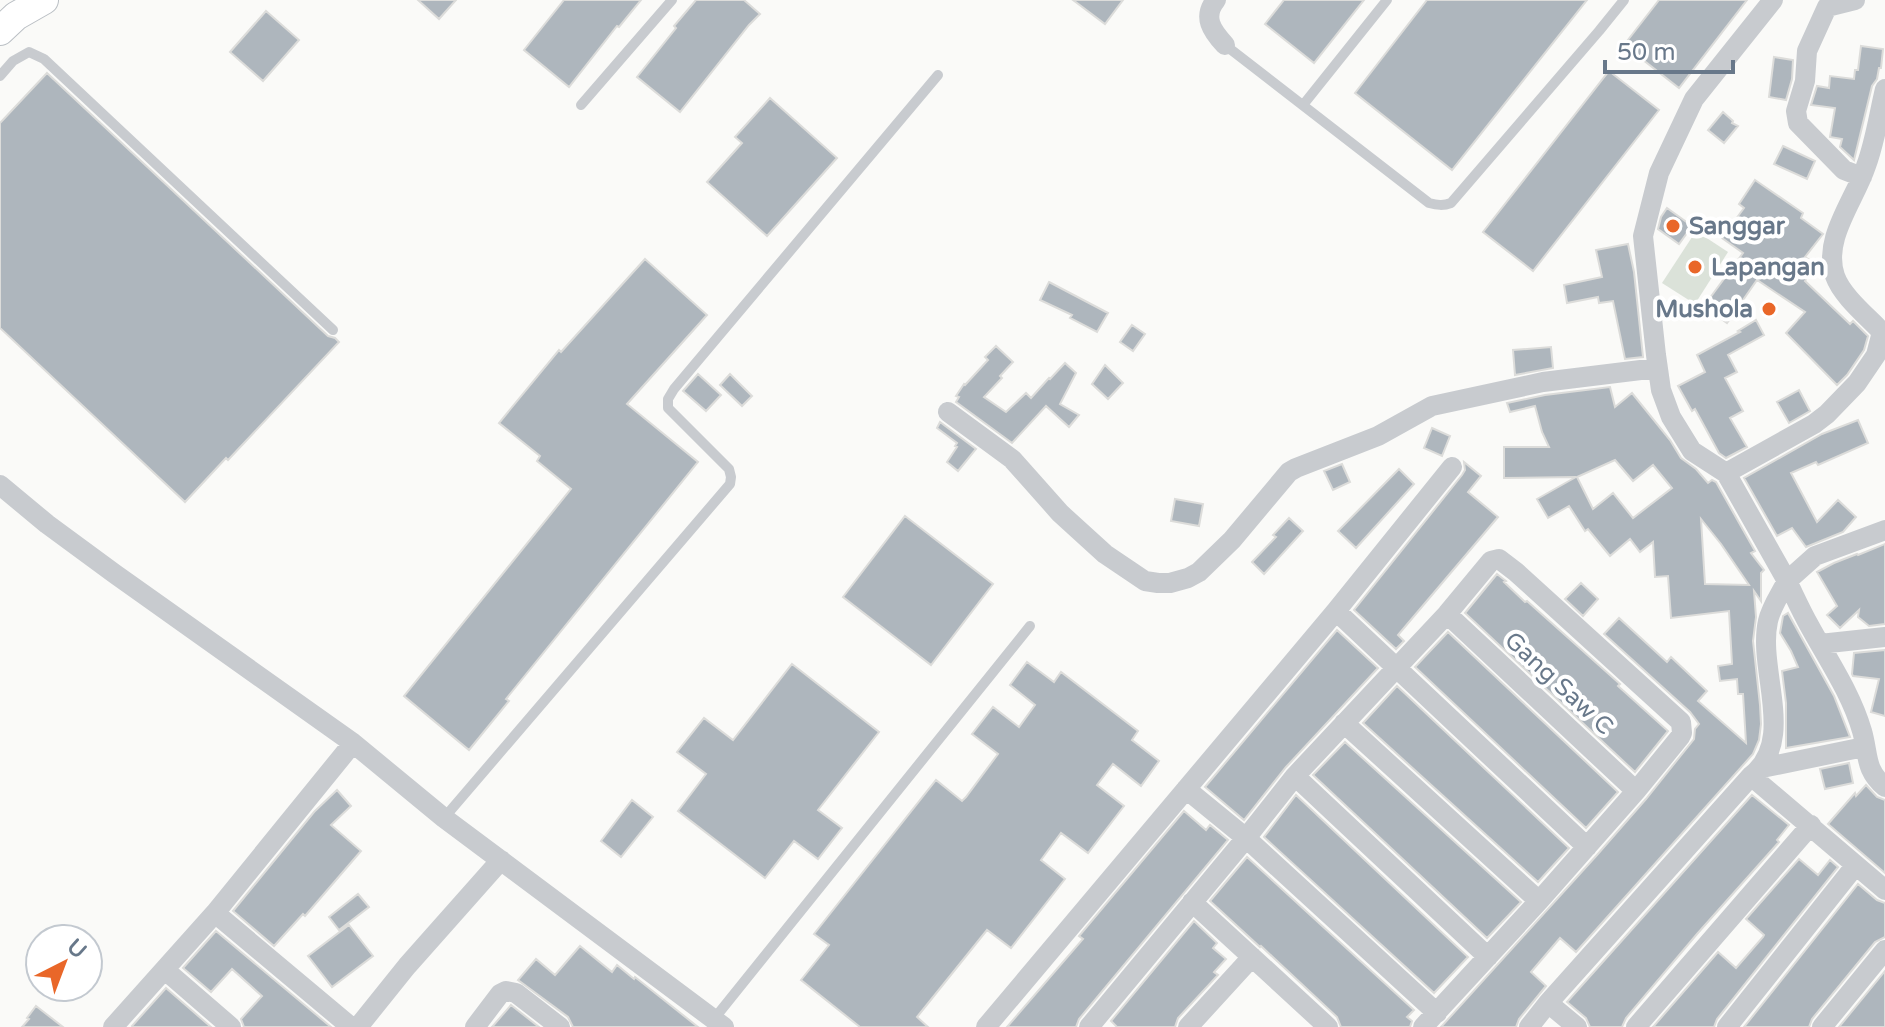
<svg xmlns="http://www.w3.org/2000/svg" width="1885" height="1027" font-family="'Varela Round',sans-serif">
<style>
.green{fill:#dbe2d9}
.building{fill:#aeb6bd;stroke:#dcdcda;stroke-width:2;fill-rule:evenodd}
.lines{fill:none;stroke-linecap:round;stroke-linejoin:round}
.secondary-casing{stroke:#babfc4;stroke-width:30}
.lane{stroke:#c8cbcf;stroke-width:10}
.street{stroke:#c8cbcf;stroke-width:20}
.secondary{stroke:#fff;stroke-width:28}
.poi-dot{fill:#e96729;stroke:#fff;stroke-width:3}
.labels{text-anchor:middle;stroke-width:8;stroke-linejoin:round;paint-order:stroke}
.poi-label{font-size:24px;font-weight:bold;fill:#68788a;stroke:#fff;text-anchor:start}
.street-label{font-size:24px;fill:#68788a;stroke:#fff}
</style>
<rect width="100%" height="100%" fill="#fafaf8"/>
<path class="green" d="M1696,231L1728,252L1695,304L1662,283Z"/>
<path class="building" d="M418,0H456L439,19Z
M564,0H641L619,27L617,26L569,87L524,50Z
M696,0H744L760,14L749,25L680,112L637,77L676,28L674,26Z
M1073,0H1123L1105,24Z
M1284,0H1364L1314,63L1265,24Z
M1427,0H1587L1452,170L1355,93Z
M1659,0H1747L1679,88L1624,45Z
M266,11L299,40L263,81L230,52Z
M1861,46L1883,49L1881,68H1879L1877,79L1872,86L1854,160L1840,147L1842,139L1830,137L1835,108L1811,105L1817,86L1829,88L1830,76L1854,79L1855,70H1858Z
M1774,57L1793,60L1792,79L1786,100L1769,97Z
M1609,71L1659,110L1533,271L1483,232Z
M47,73L328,336L335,338L339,342L228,460L226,458L185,502L0,328V123Z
M770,98L837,158L767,236L707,182L742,143L735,137Z
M1723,112L1733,121L1732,123L1738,126L1724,143L1708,130Z
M1783,146L1815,161L1807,179L1774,164Z
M1755,180L1803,213L1801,218L1823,234L1805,257L1816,264L1805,281L1850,324L1853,321L1868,336L1864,350L1847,375L1837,385L1786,333L1805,312L1757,280L1727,323L1704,306L1743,253L1722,238L1744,208L1739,204Z
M1667,208L1692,226L1679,244L1658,229L1661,217Z
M1628,244L1634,272L1643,357L1625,359L1613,301L1599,303L1598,297L1567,303L1564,285L1602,277L1596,250Z
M645,259L707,315L627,404L698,462L506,699L509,701L469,750L404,696L571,489L537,461L540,456L499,423L559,350L561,352Z
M1049,282L1108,313L1097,332L1070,318L1072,315L1040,300Z
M1756,320L1764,335L1728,355L1737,372L1725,378L1743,411L1730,418L1747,447L1726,458L1719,453L1695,409L1692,411L1678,386L1705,372L1697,355L1740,332L1738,331Z
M1132,325L1145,334L1133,351L1120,342Z
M996,346L1013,362L1000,376L1002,378L984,397L1006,412L1026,393L1031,398L1049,378L1050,379L1065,363L1076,373L1060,404L1079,415L1069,427L1046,406L1012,443L956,402L959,397L956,396L964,384L965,385L988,360L985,357Z
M1551,347L1553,368L1515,375L1513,350Z
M1105,365L1123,383L1108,399L1092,384Z
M698,374L721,395L706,411L683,391Z
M730,374L752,396L742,406L720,385Z
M1610,387L1615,407L1632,393L1670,440L1681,458L1696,469L1708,483L1712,480L1716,482L1755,551L1751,553L1764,570L1761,573V601L1754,591L1756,617L1753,641L1760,705L1761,724L1759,740L1753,754L1576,952L1560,938L1531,972L1546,986L1519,1019L1516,1027H1441L1597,855L1646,799L1694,739L1695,729L1699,724L1690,712L1604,634L1619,618L1667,662L1671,657L1707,691L1698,701L1746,743L1743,694H1738L1737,679L1720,681L1718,666L1732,664L1729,611L1671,618L1668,576L1655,577L1653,542L1640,552L1630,539L1610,556L1588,529L1585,531L1569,506L1548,518L1537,499L1576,477L1504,478V447H1549L1542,432L1535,406L1510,412L1507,403L1545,395ZM1615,460L1633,481L1653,465L1672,488L1633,518L1613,493L1593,509L1577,477ZM1701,519L1721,544L1749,585L1705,584Z
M1799,390L1810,411L1789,423L1777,402Z
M1858,420L1868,443L1818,465L1816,462L1791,473L1817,522L1838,500L1856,517L1843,532L1806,547L1792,528L1777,536L1744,478L1822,434Z
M940,422L976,449L958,471L947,462L957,447L955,446L957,443L937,428Z
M1432,428L1450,436L1442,456L1424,448Z
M1464,462L1481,476L1468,492L1498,517L1398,635L1404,641L1396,649L1354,610L1462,475L1465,470Z
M1342,464L1350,482L1333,490L1324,471Z
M1399,469L1414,484L1356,548L1338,531Z
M1175,499L1203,504L1199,526L1171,521Z
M905,516L993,584L931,665L843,597Z
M1289,518L1303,531L1264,574L1252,562L1276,537L1273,535Z
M1885,544V624L1869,626L1858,617L1859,610L1840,628L1827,615L1837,606L1817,572L1834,563L1857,554L1858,555Z
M1497,574L1506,581L1504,582L1525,602L1527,601L1620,684L1618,686L1668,731L1635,772L1465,613Z
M1581,583L1598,599L1583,616L1565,599Z
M1788,613L1834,696L1850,737L1786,748V703L1782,671L1798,667L1791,651L1780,633L1783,616Z
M1337,630L1378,668L1286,767L1244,820L1205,787Z
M1448,632L1618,792L1586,828L1415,667Z
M1885,650V716L1871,712L1879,679L1853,676L1852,674L1854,653Z
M1027,662L1054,682L1061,672L1138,731L1132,740L1159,761L1141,786L1113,764L1097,785L1124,806L1088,853L1061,833L1041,860L1065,879L1011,948L987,930L917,1017L928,1027H860L801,980L829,945L814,934L936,780L962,801L966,797L998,754L972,734L993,707L1019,727L1035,705L1010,685Z
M792,664L879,732L818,810L842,828L818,859L794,841L765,878L678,811L706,774L677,752L704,718L733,740Z
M1397,686L1569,848L1538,882L1363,723Z
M1345,742L1521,902L1487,938L1313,775Z
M1849,763L1853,783L1825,789L1820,769Z
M1866,785L1877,797L1885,800V873L1828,824L1855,793L1856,796Z
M337,790L351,806L331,825L361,851L305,916L303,914L274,946L233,911L314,812Z
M1296,795L1468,957L1434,993L1264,837Z
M1752,795L1789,825L1777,840L1779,842L1697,934L1626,1018L1622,1027H1590L1586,1018L1567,1002Z
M632,800L653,817L621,857L601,841Z
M1184,811L1206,830L1210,825L1228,840L1079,1019L1076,1027H1007L1083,939L1079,936Z
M1247,857L1414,1010L1407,1017L1412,1021L1410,1027H1341L1337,1017L1261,946L1260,947L1210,901Z
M1799,859L1818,875L1830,860L1838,867L1717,1019L1714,1027H1653L1718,952L1736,968L1763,937L1764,935L1746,919Z
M1858,884L1877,900L1885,903V937L1875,942L1812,1019L1809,1027H1744Z
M358,894L369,907L339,930L329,917Z
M1194,921L1217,943L1213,948L1226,959L1214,972L1218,975L1178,1018L1175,1027H1117L1111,1021Z
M349,925L373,956L332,987L308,956Z
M216,931L331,1027H244L241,1019L262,996L232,969L211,992L183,968Z
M580,946L612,972L617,965L634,979L635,977L698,1027H573L568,1017L518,980L536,959L555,975Z
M1885,971V1027H1839Z
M166,988L211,1027H133L132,1026Z
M511,1005L539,1027H492Z
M36,1006L63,1027H22L29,1019L27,1018Z"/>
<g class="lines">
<defs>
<path id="secondary" d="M0,31L16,16L44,0"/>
</defs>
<use href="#secondary" class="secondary-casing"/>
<path class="lane" d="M1225,45L1429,203C1437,205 1443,206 1451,203L1599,31L1624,0
M0,76L13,61L29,52L44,59L333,330
M581,105L672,0
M1303,105L1387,0
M444,818L730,484L731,477L729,469L668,408V399L674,389L938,75
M714,1019L1030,626"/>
<path class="street" d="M1216,0C1202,17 1212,31 1225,45
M1855,0L1827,7L1807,51L1805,81L1796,111L1798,123L1844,170L1862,177
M948,412L1012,459L1060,513L1105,554L1145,581L1158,583H1170L1188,578L1199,572L1232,540L1289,472L1296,468L1378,436L1432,406L1543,382L1657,368
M1726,473L1814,424L1827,414L1857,383L1876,355L1882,332C1867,316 1842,296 1835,276C1822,239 1855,200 1866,166C1875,142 1879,114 1885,89
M0,485L47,524L115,574L353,743L444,818L724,1027
M1885,530L1815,556L1787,581C1794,595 1801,611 1809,625C1828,660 1851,693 1862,731C1869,755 1864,769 1885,787
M1336,611L1587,847
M1447,614L1636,791
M1820,644L1885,637
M1344,723L1539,901
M1762,768L1864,747
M1295,776L1488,957
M1751,776L1885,890
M1186,789L1246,838L1437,1013
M1192,902L1328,1027
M215,913L351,1027
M165,970L231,1027
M1548,1003L1577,1027
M113,1027L215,913L353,743
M358,1027L407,966L501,860
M475,1027L500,994L506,991L516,993L560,1027
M986,1027L1336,611L1452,467
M1089,1027L1246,838L1295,776L1447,614L1491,561L1499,559L1516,572L1681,722L1682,733L1680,737L1636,791L1539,901L1423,1027
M1188,1027L1252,957
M1529,1027L1548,1003L1751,776C1797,740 1757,670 1768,621C1771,607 1781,593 1787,581L1726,473L1692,451L1671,417L1661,390L1656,355L1643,236L1659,173L1694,99L1773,0
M1636,1027L1811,825
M1727,1027L1855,866
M1822,1027L1885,950"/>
<use href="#secondary" class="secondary"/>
</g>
<g class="poi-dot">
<circle cx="1673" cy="226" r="8"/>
<circle cx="1695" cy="267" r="8"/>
<circle cx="1769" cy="309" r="8"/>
</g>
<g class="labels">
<g class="poi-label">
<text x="1689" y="234">Sanggar</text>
<text x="1711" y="275">Lapangan</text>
<text x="1753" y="317" text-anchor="end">Mushola</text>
</g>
<g class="street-label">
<text transform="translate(1559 683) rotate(43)" y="8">Gang Saw C</text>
</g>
</g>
<g transform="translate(64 963) rotate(42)"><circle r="38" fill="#ffffff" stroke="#c3c9d0" stroke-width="2"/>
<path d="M0-6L14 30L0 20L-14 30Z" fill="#e96729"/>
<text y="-12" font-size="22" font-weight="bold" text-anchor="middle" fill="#68788a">U</text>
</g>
<path d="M1605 60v12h128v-12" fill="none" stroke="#68788a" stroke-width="4"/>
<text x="1617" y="60" font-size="24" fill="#68788a" stroke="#ffffff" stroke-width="6" paint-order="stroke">50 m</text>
</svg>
